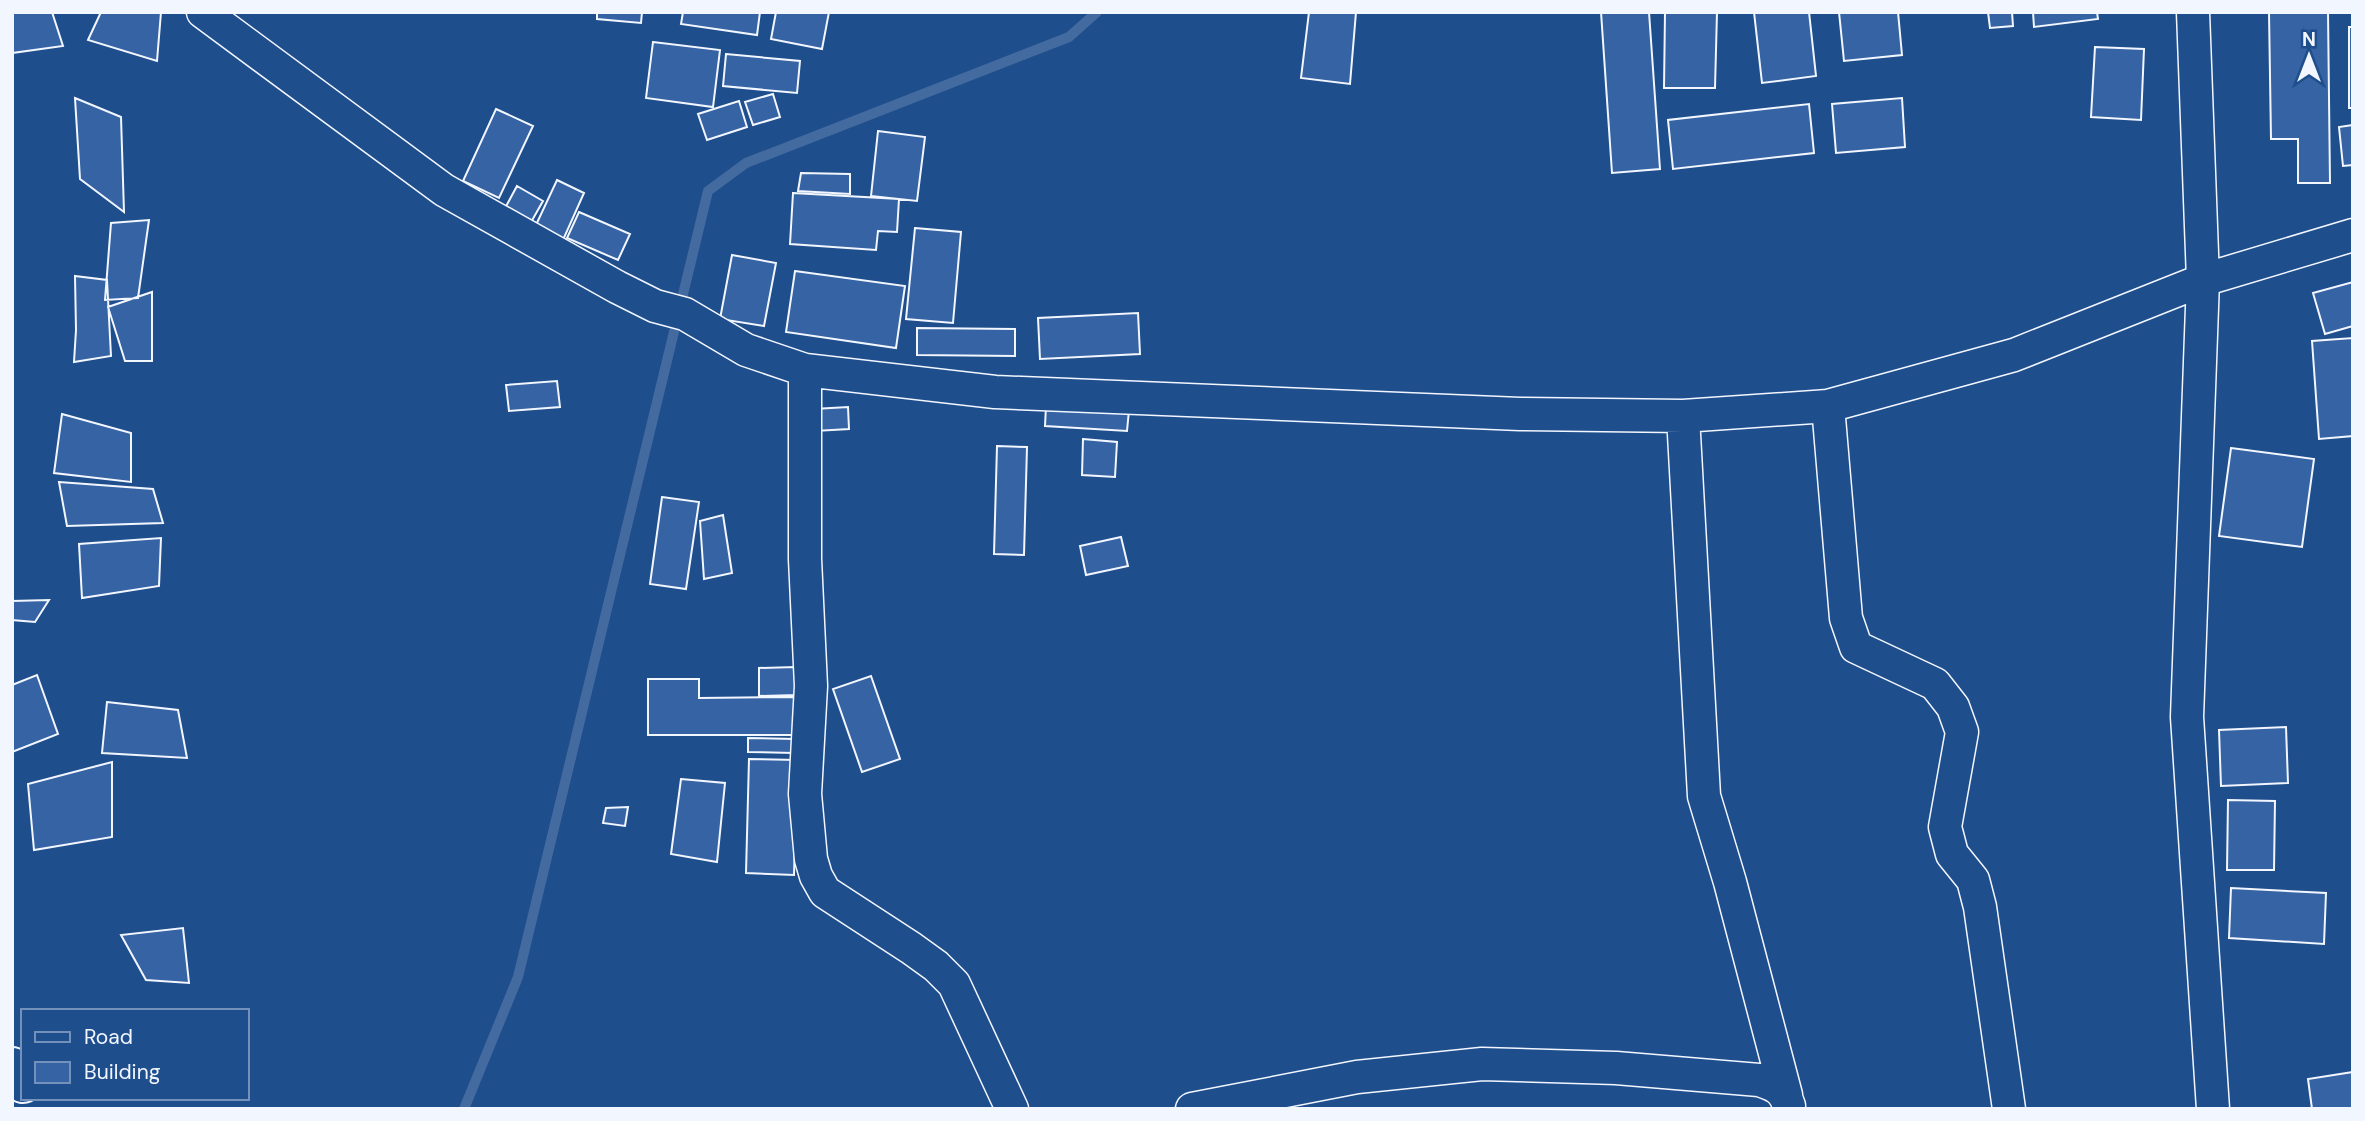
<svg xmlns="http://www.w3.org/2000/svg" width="2365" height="1121" font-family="'DM Sans',sans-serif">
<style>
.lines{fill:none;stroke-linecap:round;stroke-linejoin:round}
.stream{stroke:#446ba0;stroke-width:10}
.building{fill:#3563a3;stroke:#f2f6ff;stroke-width:2}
.minor-casing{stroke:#f2f6ff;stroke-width:35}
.primary-casing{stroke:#f2f6ff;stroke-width:42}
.minor{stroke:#1f4e8c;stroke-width:32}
.primary{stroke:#1f4e8c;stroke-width:38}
</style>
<rect width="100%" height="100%" fill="#1f4e8c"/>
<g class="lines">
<path class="stream" d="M464,1109L518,977L708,191L746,163L1069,37L1097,12"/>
</g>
<path class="building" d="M12,12H52L63,46L12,53Z
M101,12H161L157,61L88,40Z
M597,12H642L641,23L597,19Z
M683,12H760L757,35L681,24Z
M776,12H829L822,49L771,39Z
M1309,12H1356L1350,84L1301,78Z
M1601,12H1649L1660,169L1612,173Z
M1665,12H1717L1715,88H1664Z
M1754,12H1809L1816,76L1762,83Z
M1839,12H1898L1902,55L1844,61Z
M1988,12H2012L2013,26L1990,28Z
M2033,12H2097L2098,19L2034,27Z
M2269,12H2328L2330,183H2298V139H2271Z
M2349,27H2353V108H2349Z
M653,42L720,50L713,107L646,98Z
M2095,47L2144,49L2141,120L2091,117Z
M726,54L800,61L797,93L723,86Z
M773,94L780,117L753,125L745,102Z
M75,98L121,117L124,212L80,179Z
M1902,98L1905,147L1836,153L1832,104Z
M739,101L747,127L707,140L698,114Z
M1809,104L1814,153L1673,169L1668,120Z
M496,109L533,126L499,198L463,181Z
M2353,125V165L2343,166L2339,127Z
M878,131L925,137L917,201L871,196Z
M801,173L850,174V194L798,191Z
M557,180L584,193L563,240L535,227Z
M517,186L543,201L530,224L504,210Z
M793,193L899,199L897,232L878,231L876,250L790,244Z
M579,212L630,234L618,260L567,238Z
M149,220L138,298L105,300L111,223Z
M915,228L961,232L953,323L906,319Z
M732,255L776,263L764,326L720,319Z
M795,271L905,286L896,348L786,332Z
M75,276L107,280L111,356L74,362L76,330Z
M2353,282V326L2325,334L2313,293Z
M152,292V361H125L108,307Z
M1138,313L1140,354L1040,359L1038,318Z
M917,328L1015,329V356L917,355Z
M2353,338V436L2319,439L2312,341Z
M557,381L560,407L509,411L506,385Z
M1046,406L1129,410L1127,431L1045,426Z
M848,407L849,429L815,431L814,409Z
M62,414L131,433V482L54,473Z
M1083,439L1117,442L1115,477L1082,475Z
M997,446L1027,447L1024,555L994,554Z
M2231,448L2314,459L2302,547L2219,536Z
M59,482L153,489L163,523L67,526Z
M662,497L699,502L686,589L650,584Z
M723,515L732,573L704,579L700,521Z
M1121,537L1128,566L1086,575L1080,546Z
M161,538L159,586L82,598L79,544Z
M49,600L35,622L12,620V601Z
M795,667L797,695L759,696V668Z
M37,675L58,734L12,752V685Z
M871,676L900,759L862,772L833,689Z
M648,679H699V698L798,697V735H648Z
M107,702L178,710L187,758L102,753Z
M2286,727L2288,783L2221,786L2219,730Z
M748,738L794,739V753L748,752Z
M749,759L797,760L794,875L746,873Z
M112,762V837L34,850L28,784Z
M681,779L725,783L717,862L671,854Z
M2228,800L2275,801L2274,870H2227Z
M628,807L625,826L603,823L606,808Z
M2231,888L2326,893L2324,944L2229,938Z
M183,928L189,983L146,980L121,935Z
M2353,1072V1109H2312L2308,1079Z"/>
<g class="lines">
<defs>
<path id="minor" d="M203,12L444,190L617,287L655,306L685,314L746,350L805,370L995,392L1520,414L1683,416L1828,406L2014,355L2203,280L2353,235
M2193,12L2203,280L2187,717L2213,1109
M805,370V559L811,686L805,794L811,859L816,876L825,892L911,948L936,966L954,984L1012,1109
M1828,406L1846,618L1856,647L1935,684L1953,707L1962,732L1945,827L1952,854L1973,880L1980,907L2009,1109
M1683,416L1704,796L1730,882L1786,1095
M1192,1109L1357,1077L1482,1064L1616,1068L1759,1080C1775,1085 1784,1089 1789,1106"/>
<path id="primary" d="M12,1067L23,1083"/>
</defs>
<use href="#minor" class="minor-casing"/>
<use href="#primary" class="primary-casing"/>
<use href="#minor" class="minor"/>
<use href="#primary" class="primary"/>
</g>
<rect width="2365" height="1121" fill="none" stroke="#f2f6ff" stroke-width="28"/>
<rect x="21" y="1009" width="228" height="91" fill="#1f4e8c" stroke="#7391ba" stroke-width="2"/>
<rect x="35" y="1032" width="35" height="10" fill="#1f4e8c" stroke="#7391ba" stroke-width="2"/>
<text x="84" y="1044" font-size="21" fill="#f2f6ff">Road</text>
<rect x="35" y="1062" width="35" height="21" fill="#3563a3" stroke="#7391ba" stroke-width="2"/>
<text x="84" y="1079" font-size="21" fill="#f2f6ff">Building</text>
<g transform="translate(2309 56)" stroke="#1f4e8c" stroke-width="5" paint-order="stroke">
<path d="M0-5L12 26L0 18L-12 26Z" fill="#f2f6ff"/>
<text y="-10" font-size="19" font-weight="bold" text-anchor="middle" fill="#f2f6ff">N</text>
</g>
</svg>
